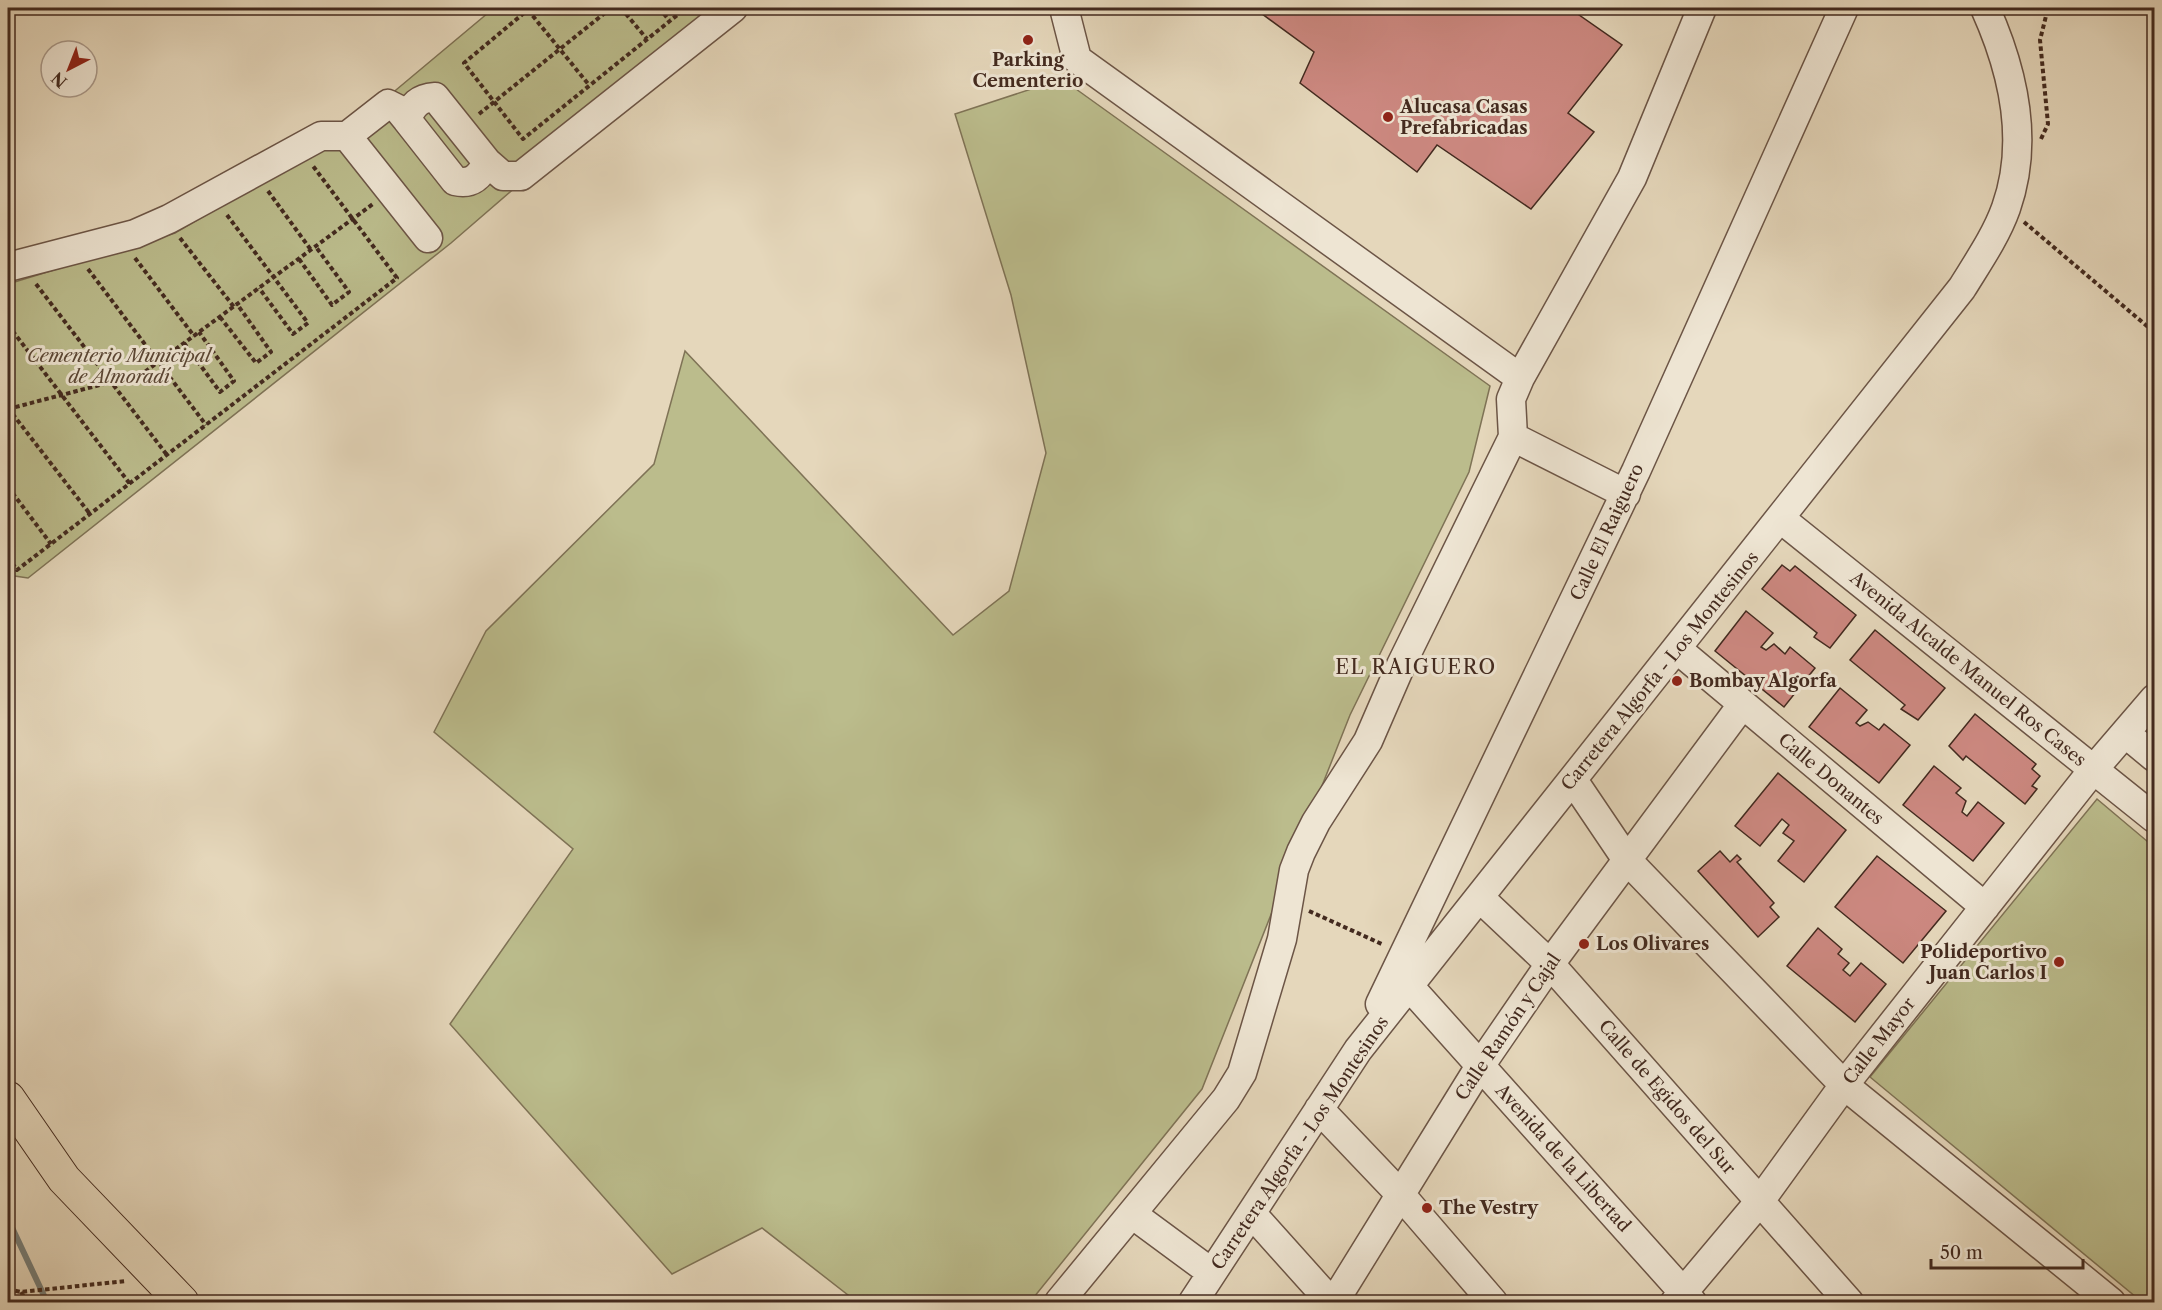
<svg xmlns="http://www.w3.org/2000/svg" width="2162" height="1310" font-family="'Libre Caslon Text',serif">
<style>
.green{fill:#bbbc8c;stroke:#7f7356;stroke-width:1.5}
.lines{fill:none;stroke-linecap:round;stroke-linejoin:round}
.stream{stroke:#767f7a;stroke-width:6}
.building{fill:#cc8880;stroke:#432a1f;stroke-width:1.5}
.minor-casing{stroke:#6c5546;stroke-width:31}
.major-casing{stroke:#432a1f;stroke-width:35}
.path{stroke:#432a1f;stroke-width:4;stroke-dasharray:4.5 3;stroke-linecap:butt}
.minor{stroke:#eee5d3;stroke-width:28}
.major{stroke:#e5d7bb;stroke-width:33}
.poi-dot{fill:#8f2418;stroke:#eee5d3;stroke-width:2}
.labels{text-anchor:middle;stroke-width:6;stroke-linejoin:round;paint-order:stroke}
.poi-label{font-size:18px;font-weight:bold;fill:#432a1f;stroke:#eee5d3;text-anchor:start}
.park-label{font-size:18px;font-style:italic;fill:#5b4735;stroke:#eee5d3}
.street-label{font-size:18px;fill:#432a1f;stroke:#eee5d3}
.neighbourhood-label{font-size:20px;letter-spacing:1.5px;fill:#432a1f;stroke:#eee5d3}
</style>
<rect width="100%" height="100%" fill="#e5d7bb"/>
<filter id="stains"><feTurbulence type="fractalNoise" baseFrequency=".00333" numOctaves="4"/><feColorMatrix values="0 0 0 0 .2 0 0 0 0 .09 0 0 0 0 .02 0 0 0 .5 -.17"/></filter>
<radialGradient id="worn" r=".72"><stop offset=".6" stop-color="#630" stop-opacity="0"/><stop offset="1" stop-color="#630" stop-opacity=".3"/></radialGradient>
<path class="green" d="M494,8H723L451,243L28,578L8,575V284L175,233L341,136Z
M1062,79L1490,386L1469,472L1350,715L1202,1089L1030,1302H857L762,1228L672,1274L450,1024L573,849L434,732L486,631L654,464L685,351L953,635L1009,591L1046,453L1011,295L955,114Z
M2097,799L2154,847V1302H2142L1870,1077Z"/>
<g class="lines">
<path class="stream" d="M8,1219L47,1302"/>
</g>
<path class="building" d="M1254,8H1569L1622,45L1568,113L1594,132L1531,209L1437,145L1417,172L1300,83L1314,52Z
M1782,565L1790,571L1795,566L1856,615L1830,648L1814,637L1817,633L1762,589Z
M1746,611L1773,633L1761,647L1766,650L1774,644L1785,654L1790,647L1815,668L1784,707L1715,651Z
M1875,630L1945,688L1918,720L1901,709L1905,705L1850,660Z
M1840,688L1867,710L1856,723L1860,726L1868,722L1879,730L1884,724L1910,745L1879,783L1809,727Z
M1975,714L2036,764L2032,769L2040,776L2032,786L2037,789L2025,804L1966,756L1963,760L1949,746Z
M1934,766L1961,788L1956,793L1966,801L1962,812L1967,816L1978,802L2004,823L1973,861L1903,805Z
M1778,773L1846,830L1804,882L1778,861L1794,841L1783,833L1789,825L1782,819L1760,846L1735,826Z
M1720,851L1730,862L1737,855L1741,859L1737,862L1774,903L1770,907L1779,917L1758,937L1698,871Z
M1877,856L1946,911L1903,963L1835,907Z
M1818,928L1842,949L1838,954L1849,963L1843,970L1850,976L1861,963L1886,984L1855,1022L1787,966Z"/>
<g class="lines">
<defs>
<path id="minor" d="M1064,8L1077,59L1520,378
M347,136L428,238
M487,162C480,177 472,185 455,181L407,120C412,105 419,98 435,97L487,162L503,176H521L733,8
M8,267L135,234L169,219L321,136H347L388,104L398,109L407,120
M1513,437L1626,494
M1781,519L2154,818
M1677,649L1985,907
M2125,733L2154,757
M1573,780L1627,860L1844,1085L2111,1302
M1480,898L1550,964L1849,1302
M1409,986L1692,1302
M1380,1004L1636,471L1844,8
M1319,1109L1400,1194L1493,1302
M1132,1214L1212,1273
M1252,1214L1331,1302
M1059,1302L1226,1099L1242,1073L1282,939L1294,870L1301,852L1316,822L1368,741L1401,665L1513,437L1511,399L1520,378L1632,178L1702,8
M1193,1302L1358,1050L1962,288C1978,262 1996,236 2006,208C2030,140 2013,70 1985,8
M1334,1302L1480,1066L1550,964L1742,705
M1675,1302L1760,1201L1844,1085L2093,770L2154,699"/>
<path id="major" d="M8,1098L64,1179L182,1302"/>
</defs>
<use href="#minor" class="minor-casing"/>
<use href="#major" class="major-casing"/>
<path class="path" d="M530,8L464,63L523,139L686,8
M621,8L647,39
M659,8L669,20
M528,10L589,85
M479,114L611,8
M2041,139L2048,124L2040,40L2048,8
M268,191L311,250
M227,215L308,323L293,334L259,288
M2024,222L2154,332
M180,238L234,307
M135,258L194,336
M299,259L332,305L349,292L316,247
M88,269L206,425
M36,284L167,455
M220,317L256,363L271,352L237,304
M8,325L130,484
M184,343L220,392L234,381L199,332
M8,408L90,514
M8,409L142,374L373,204
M8,487L51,544
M8,557L17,570L397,278L313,166
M1309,911L1384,945
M8,1289L21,1292L126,1281
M21,1292L27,1302"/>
<use href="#minor" class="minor"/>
<use href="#major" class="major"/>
</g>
<g class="poi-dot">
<circle cx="1028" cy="40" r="6"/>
<circle cx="1388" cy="117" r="6"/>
<circle cx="1677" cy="681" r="6"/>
<circle cx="1584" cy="944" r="6"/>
<circle cx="2059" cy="962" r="6"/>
<circle cx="1427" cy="1208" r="6"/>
</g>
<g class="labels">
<g class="poi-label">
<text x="1028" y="66" text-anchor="middle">Parking<tspan x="1028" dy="21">Cementerio</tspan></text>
<text x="1400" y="113">Alucasa Casas<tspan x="1400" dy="21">Prefabricadas</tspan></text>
<text x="1689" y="687">Bombay Algorfa</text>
<text x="1596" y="950">Los Olivares</text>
<text x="2047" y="958" text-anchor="end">Polideportivo<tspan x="2047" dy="21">Juan Carlos I</tspan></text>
<text x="1439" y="1214">The Vestry</text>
</g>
<g class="park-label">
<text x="119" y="362">Cementerio Municipal<tspan x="119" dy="21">de Almoradí</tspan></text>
</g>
<g class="street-label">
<text transform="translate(1607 532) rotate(-65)" y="6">Calle El Raiguero</text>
<text transform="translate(1968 669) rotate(39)" y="6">Avenida Alcalde Manuel Ros Cases</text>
<text transform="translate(1660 671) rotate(-51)" y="6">Carretera Algorfa - Los Montesinos</text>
<text transform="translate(1831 779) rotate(40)" y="6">Calle Donantes</text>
<text transform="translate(1508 1027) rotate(-56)" y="6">Calle Ramón y Cajal</text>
<text transform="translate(1879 1041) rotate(-52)" y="6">Calle Mayor</text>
<text transform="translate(1667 1097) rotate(49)" y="6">Calle de Egidos del Sur</text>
<text transform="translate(1300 1143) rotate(-56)" y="6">Carretera Algorfa - Los Montesinos</text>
<text transform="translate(1563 1158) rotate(48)" y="6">Avenida de la Libertad</text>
</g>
<g class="neighbourhood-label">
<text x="1416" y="674">EL RAIGUERO</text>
</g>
</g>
<rect width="2162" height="1310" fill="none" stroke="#e5d7bb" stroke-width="30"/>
<rect x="9" y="9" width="2144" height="1292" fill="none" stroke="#432a1f" stroke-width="3"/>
<rect x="15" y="15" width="2132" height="1280" fill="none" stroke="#432a1f" stroke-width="1.5"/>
<g transform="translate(69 69) rotate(222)"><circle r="28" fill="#eee5d3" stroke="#aa9a8b" stroke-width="1.5"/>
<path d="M0-4.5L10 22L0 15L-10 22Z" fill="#8f2418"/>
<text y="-9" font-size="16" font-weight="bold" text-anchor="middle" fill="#432a1f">N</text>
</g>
<path d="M1931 1259v9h152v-9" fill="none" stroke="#432a1f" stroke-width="3"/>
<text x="1940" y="1259" font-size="18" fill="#432a1f" stroke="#eee5d3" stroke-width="4.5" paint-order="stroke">50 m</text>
<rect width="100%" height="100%" filter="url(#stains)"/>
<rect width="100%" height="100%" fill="url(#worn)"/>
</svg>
